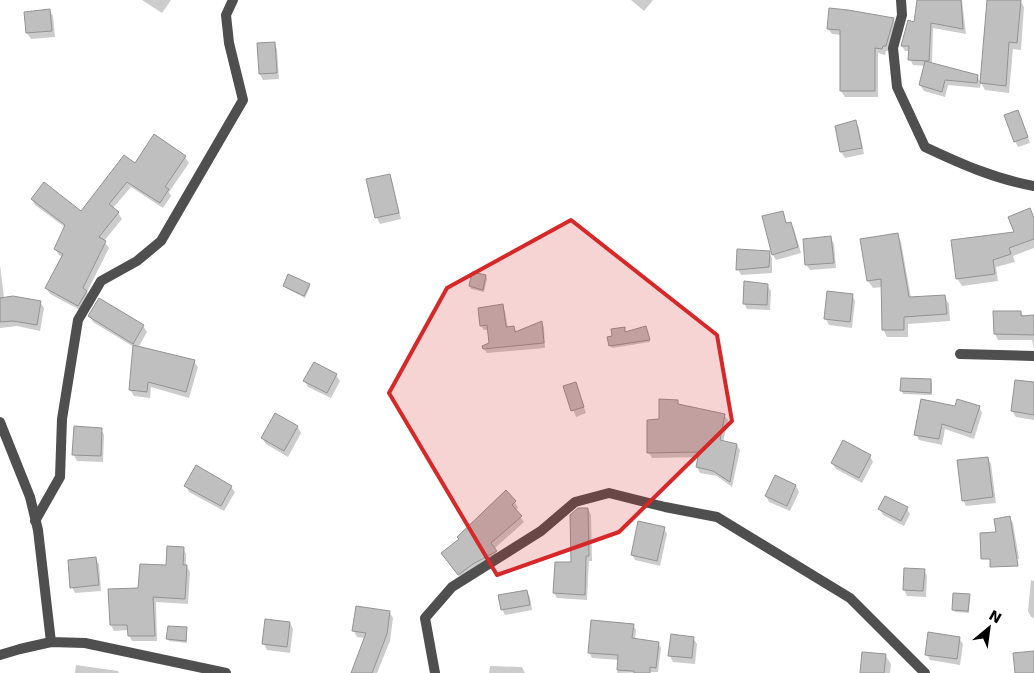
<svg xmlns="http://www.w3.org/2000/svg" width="1034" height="673" font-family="'DejaVu Sans',sans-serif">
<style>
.shadow{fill:#0003}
.building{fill:#bfbfbf;stroke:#939393}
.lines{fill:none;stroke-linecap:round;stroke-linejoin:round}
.street{stroke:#4f4f4f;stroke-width:10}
.marked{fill:#d62828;fill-opacity:0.2;stroke:#d62828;stroke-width:4;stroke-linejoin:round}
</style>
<rect width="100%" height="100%" fill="#fff"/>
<path class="shadow" d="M142,0H171L162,13Z
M631,0H653L644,11Z
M923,0H962L966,34L933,28L932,64L977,76L981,83L988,0H1020L1024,7L1021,50L1013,49L1009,93L985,90L981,83L980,88L948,85L945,97L924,91L920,85L926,66L913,65L910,59V51H905L902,46L915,23Z
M49,10L53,16L55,37L31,39L27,33L25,13Z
M893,19L897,25L889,51H886L885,55L878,53V97H845L841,91V35L832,34L828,29Z
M274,44L277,49L279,79L263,80L260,74Z
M1021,117L1030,143L1018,147L1015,141Z
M855,122L859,128L864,154L845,158L841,152L836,127Z
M155,136L185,157L189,163L169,192L171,196L163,208L131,187L113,208L118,213L122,219L104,241L109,248L87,292L90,298L82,311L50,294L46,288L63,257L59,255L55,249L66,228L35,205L32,199L82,213L135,165Z
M389,175L392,181L401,219L380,224L377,218L368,180Z
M1030,210L1034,218V248L1013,256L1015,262L996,267L998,281L962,286L957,278L1015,233Z
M783,213L787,224L790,223L794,229L801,253L776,260L773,255Z
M897,234L901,242L911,298L944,296L949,304L950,321L908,324V337H887L883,329L882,287L873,288L868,281L862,240Z
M831,238L834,244L836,268L810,270L806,264Z
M769,252L772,258V273L741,275L738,269Z
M0,265L4,298L40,302L44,308L40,331L17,326L0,328Z
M486,276L487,279L484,292L471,289L470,286Z
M309,285L310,287L305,298L286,288L284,286Z
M767,285L771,291L770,310L747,309L744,303Z
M852,295L855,301L852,328L829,325L826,319Z
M502,306L505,311L508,328L514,327L517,333L541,323L544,327L545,348L487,353L484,349L491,343L489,330H484L481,326Z
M995,312H1021L1024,317H1034V349L1032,340H998L995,334Z
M90,316L143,326L147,332L138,348L194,362L198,367L189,398L151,387L150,398L134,396L130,390L134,347L93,322Z
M624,329L626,333L647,330L650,342L612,348L610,345L613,337Z
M336,375L340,381L331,398L308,387L305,381Z
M902,379L931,380L932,383V395L903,394L902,391Z
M575,383L586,413L576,417L564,387Z
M1034,384V420L1016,417L1012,411Z
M677,401L680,406L724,415L728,420L723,442L737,445L740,450L732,487L717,476L700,473L697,467L699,457L652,458L649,453L660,421Z
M956,407H979L982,413L974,439L945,429L942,445L919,440L916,434Z
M275,415L298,427L301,433L288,457L266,444L262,438Z
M101,429L104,435L103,462L77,461L74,455Z
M870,456L873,462L862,483L836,469L832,463Z
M988,458L991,464L996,503L966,506L963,500Z
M775,476L796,486L799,492L790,511L769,502L766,496Z
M186,486L231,487L235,492L224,511L189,492Z
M515,502L518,508L515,510L524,522L494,549L499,557L462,580L442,554Z
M907,508L910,514L904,526L883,515L880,509Z
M588,509L591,515L592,561H589L587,600L557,598L554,593L572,563Z
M1009,518L1013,523L1019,559L985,556Z
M664,528L667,534L660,566L635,560L632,554Z
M183,548L186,554V565L190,572L188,604L156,602L157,641H132L129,635V630L114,631L111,625L110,590L139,589L167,567Z
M95,559L99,564L101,591L75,593L72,587Z
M924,570L927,576L926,597L907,596L904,590Z
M1031,580L1034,581V618L1031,617L1028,611Z
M527,592L530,597L532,610L505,615L502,609Z
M969,595L970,598L969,613L955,612L954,610Z
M390,613L393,618L390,641L377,673H352L365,638L357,637L354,631Z
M290,623L293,629L290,653L267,650L264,644Z
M633,625L636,630L635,640L658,643L661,648L658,672L617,673L620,660L592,658L589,652Z
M186,628L187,631V643L169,641L168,639Z
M693,638L697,644L695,664L673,662L670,656Z
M959,638L963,644L960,665L930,660L927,654Z
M885,655L891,664L890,673H861Z
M76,665L118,671L119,673H75Z
M490,666L522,667L525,673H489Z"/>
<path class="building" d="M917,0H961L963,29L931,23L929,61L908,60L909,46H901L908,20L914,22Z
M987,0H1021L1017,43L1009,42L1006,86L980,83Z
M829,8L848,10L894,18L886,46H883L882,49L875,48V91H840V30L827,29Z
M50,9L52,31L26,33L24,12Z
M275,42L277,73L259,74L257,43Z
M925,61L978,75L977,83L945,80L942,92L919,85Z
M1018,110L1028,137L1014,142L1004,115Z
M856,120L862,148L840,152L835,126Z
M154,134L186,156L165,187L169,189L160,203L127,182L109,204L119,212L99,237L106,241L83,288L87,291L78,306L45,288L63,254L54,249L65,225L31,199L44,182L81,211L124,155L135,163Z
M390,174L399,213L375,218L366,179Z
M1030,208L1034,218V239L1009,248L1011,254L993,260L995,274L956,279L951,240L1014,232L1008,217Z
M783,211L786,223L791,222L798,247L772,255L762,216Z
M898,233L909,297L945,295L947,314L904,317V330H882L881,279L867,281L860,239Z
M831,236L834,263L805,265L803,239Z
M737,249L770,251L769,267L736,270Z
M472,272L486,275L483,290L469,286Z
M288,274L310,284L304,296L283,286Z
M744,281L768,284L767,305L743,304Z
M827,291L853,294L850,322L824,319Z
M13,296L41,301L37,325L13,321L0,322V298Z
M99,298L144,325L133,344L88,316Z
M503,304L506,327L514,326L515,332L542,321L544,343L483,349L482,346L489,343L487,325L480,326L478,308Z
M993,311H1021V316L1034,315V335L994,334Z
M646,326L650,340L609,346L607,337L612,336L611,329L625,327V332Z
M133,345L195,360L186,392L148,382L147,392L129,390Z
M314,362L337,374L327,393L303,381Z
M901,378L931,379V393L900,391Z
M1015,380L1034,382V415L1011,411Z
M576,382L584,407L571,411L563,386Z
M659,399L678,400V404L725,414L720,440L737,444L730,482L713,471L696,467L699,452L647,453V420L659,419Z
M921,399L955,406L957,399L980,406L971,433L942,424L939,439L914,435Z
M275,413L298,426L284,451L261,438Z
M74,426L102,428L101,456L72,455Z
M843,440L871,455L859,478L831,463Z
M988,457L993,497L962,501L957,460Z
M196,465L232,486L221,506L184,486Z
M775,475L796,485L787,506L765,496Z
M506,490L516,501L512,505L522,516L491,543L497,551L473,564L458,575L441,553L459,539L457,537Z
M885,496L908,507L901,521L878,509Z
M578,508H588L589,556H586L585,595L553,593L555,562H571L570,515Z
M1010,516L1018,566L990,567V559H981L980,533L996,532L994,519Z
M638,521L665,527L657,561L631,555Z
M167,546L184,547L183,565H187L185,599L153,597L155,636H128L127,625H110L108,589L138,588L140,564L166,565Z
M96,557L99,585L70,588L68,560Z
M904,568L925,569L923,591L903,590Z
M527,590L530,605L501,610L498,595Z
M953,593L970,594L968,611L952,610Z
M356,606L390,611L387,634L372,673H351L366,633L352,631Z
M265,619L290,622L287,647L262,644Z
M591,620L634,624L632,638L659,642L656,668L650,667V673H634V671L617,670L618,655L588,653Z
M168,626L187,627L186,641L166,639Z
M928,632L960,637L957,659L925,655Z
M671,634L694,637L692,658L668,656Z
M1034,651V673H1015L1013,653Z
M862,652L886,654L884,673H860Z"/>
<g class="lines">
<path class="street" d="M901,0L902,15L893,48L897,87L925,147C961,164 995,179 1034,186
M960,354L1034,356
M0,422L30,497L38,530L51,642
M35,521L60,477L62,419L78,320L101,281L137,261L161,241L243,100L229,43L226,15L233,0
M0,655L20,649L51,642L85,643L226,673
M435,673L425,618L452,587L541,531L575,502L609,493L665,507L717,517L850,598L925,673"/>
</g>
<path class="marked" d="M571,220L717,335L732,421L619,532L497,575L389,393L447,288Z"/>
<g transform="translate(989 628) rotate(29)" stroke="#ffffff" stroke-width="4" paint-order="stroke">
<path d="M0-4L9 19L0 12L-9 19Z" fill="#000000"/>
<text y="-8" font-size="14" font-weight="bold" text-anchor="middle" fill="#000000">N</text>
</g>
</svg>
